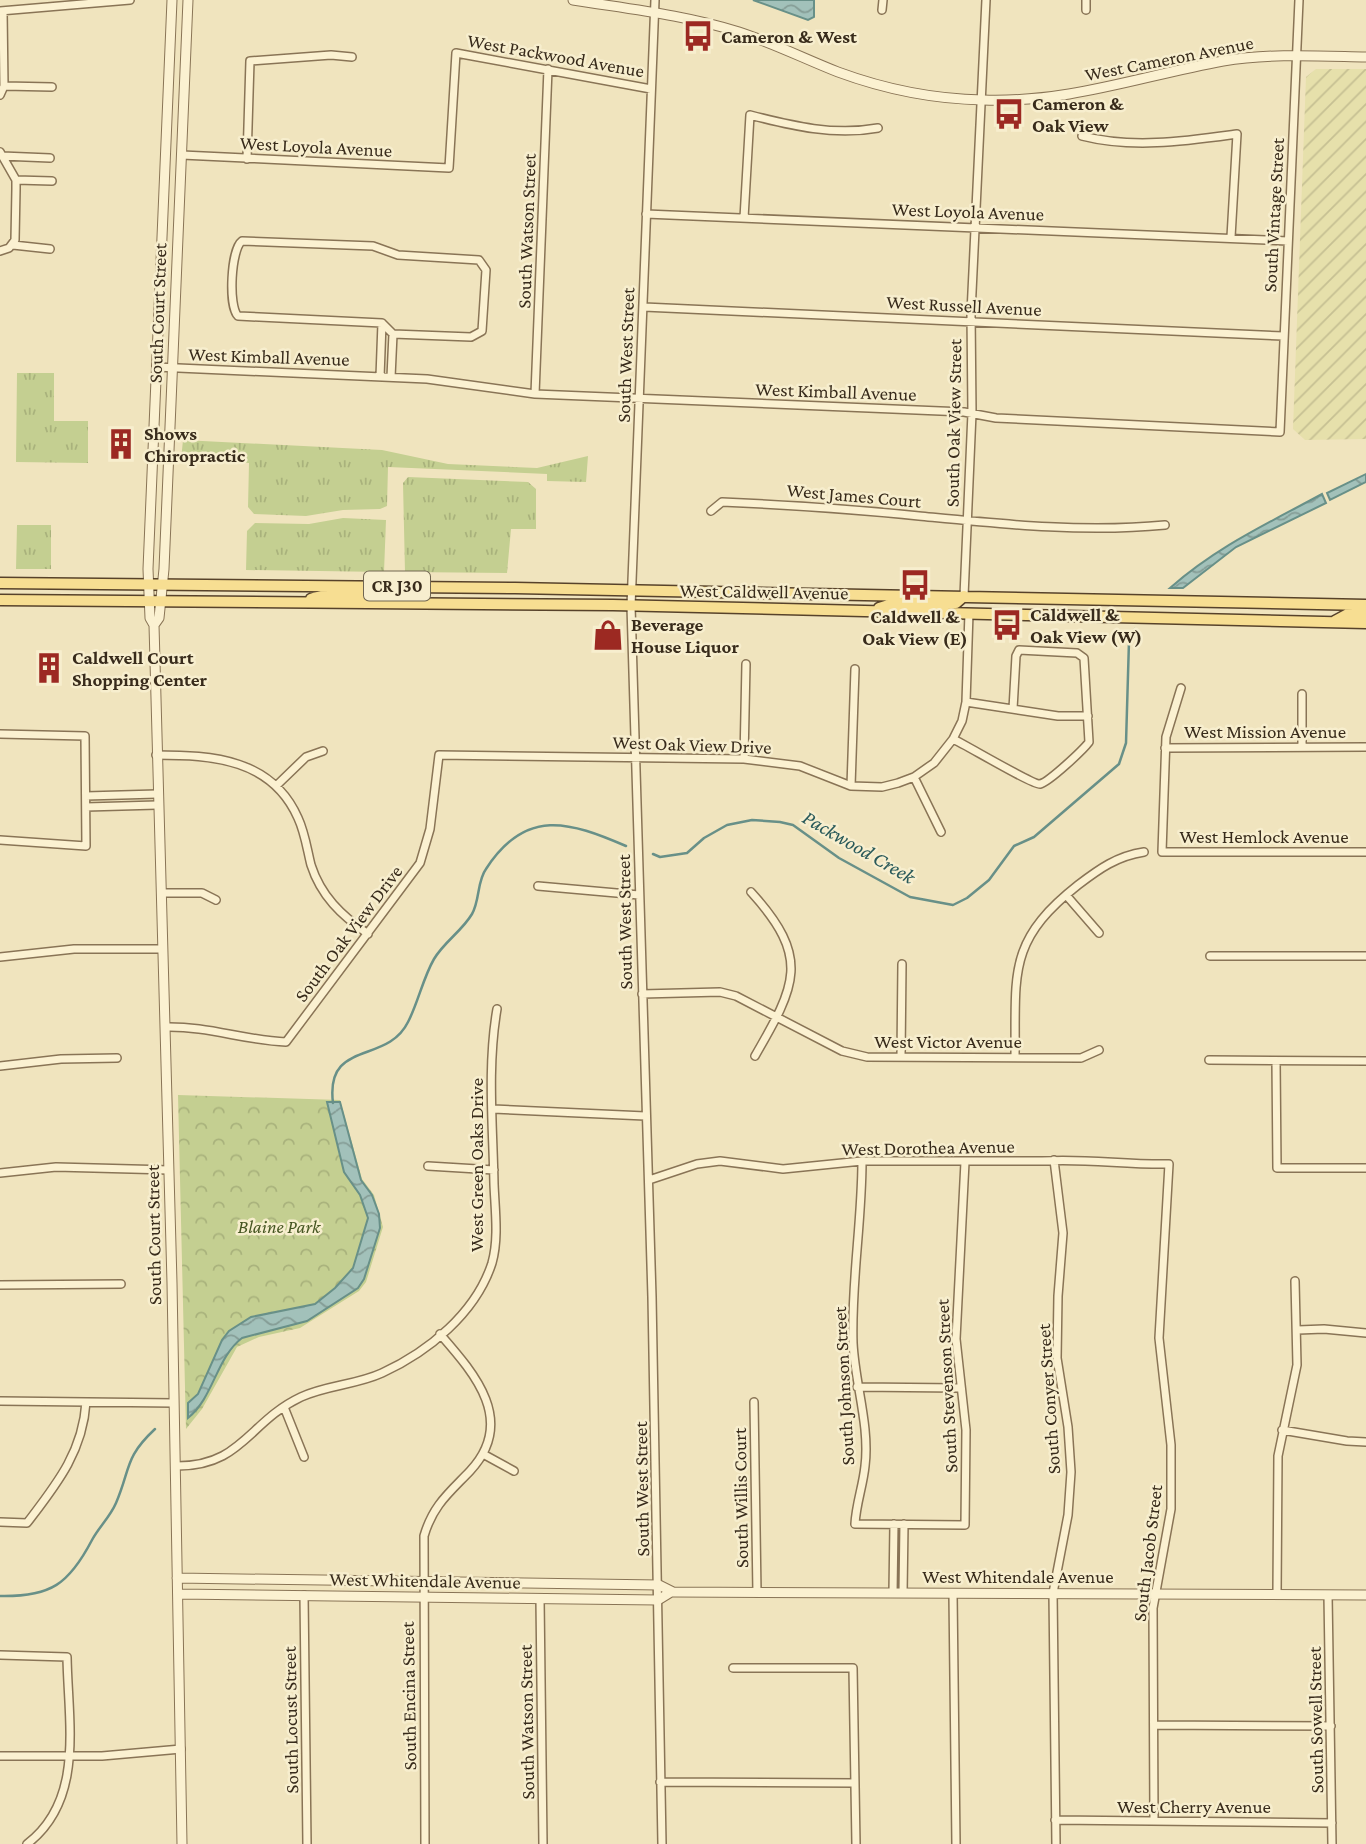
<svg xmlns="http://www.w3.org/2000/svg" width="1366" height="1844" font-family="'Crimson Pro',serif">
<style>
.farmland{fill:url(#farmland-furrows)}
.grass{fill:url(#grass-tufts)}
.park{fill:url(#park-crowns)}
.water{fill:url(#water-waves);stroke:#689088;stroke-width:2}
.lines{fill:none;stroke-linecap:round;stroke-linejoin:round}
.stream{stroke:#689088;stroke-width:2.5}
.minor-casing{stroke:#897456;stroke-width:10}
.tertiary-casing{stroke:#897456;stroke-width:11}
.primary-casing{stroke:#57422a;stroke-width:13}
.minor{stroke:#fbf1d1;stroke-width:7}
.tertiary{stroke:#fbf1d1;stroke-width:9}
.primary{stroke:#f7de92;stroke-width:10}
.labels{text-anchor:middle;stroke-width:5;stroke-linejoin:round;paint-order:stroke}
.shield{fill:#f7eece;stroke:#716651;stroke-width:2}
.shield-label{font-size:18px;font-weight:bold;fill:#382b1b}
.poi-label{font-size:19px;font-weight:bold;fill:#382b1b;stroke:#f7eece;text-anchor:start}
.street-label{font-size:19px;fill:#382b1b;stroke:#f7eece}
.park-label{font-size:19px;font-style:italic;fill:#455521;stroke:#f7eece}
.water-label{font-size:21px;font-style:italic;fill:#295959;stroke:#f7eece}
</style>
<defs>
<pattern id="farmland-furrows" width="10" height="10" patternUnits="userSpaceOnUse" patternTransform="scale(1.75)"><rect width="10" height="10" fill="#e6e0ab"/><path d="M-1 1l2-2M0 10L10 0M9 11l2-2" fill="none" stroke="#c6c093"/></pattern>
<pattern id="grass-tufts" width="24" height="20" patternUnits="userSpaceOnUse" patternTransform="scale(1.75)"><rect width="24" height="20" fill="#c4cf91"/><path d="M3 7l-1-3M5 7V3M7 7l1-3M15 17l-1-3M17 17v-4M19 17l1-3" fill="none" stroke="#a9b27c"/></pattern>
<pattern id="park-crowns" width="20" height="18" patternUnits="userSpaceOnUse" patternTransform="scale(1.75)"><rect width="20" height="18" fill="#c4cf91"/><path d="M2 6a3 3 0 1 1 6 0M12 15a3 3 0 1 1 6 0" fill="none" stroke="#a9b27c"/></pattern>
<pattern id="water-waves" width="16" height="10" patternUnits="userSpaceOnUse" patternTransform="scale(1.75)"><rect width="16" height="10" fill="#a2c1ba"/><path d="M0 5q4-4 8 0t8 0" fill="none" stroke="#859d96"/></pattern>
</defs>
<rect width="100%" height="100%" fill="#f0e4be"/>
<path class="farmland" d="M1316,69H1366V439L1305,440L1293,429L1306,77Z"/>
<path class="grass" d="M17,373H54V421H88V463L16,462Z
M183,440L382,450L448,464L537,468L588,456L586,482L547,481V474L388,467L387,506L380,509L343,510L306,516L254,514L248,507L249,463L181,460Z
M408,477L528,482L536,489V529H511L507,573L405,572L403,483Z
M343,518L386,520L384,572L246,570L247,531L255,523L309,524Z
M17,525H51V569H16Z"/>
<path class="park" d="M178,1095L340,1100L362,1179L374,1195L383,1227L366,1282L359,1291L300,1328L259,1337L237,1347L202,1409L186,1429Z"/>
<path class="water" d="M753,0H814V17L808,20Z
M1366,474V482L1330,500L1327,493Z
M1322,494L1326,503L1236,547L1183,588H1170C1218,546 1267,524 1322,494Z
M327,1102H340L361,1180L372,1195L379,1214L380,1228L364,1279L358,1288L307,1321L242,1338C216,1358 214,1397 188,1418V1403L198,1394L222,1340L229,1331L251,1317L315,1304L335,1288L353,1268L368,1218L360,1195L344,1172Z"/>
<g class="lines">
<path class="stream" d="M653,854L660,857L687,853L704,838L727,825L752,820L780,822L793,825L839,858L910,897L953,905L967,898L989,880L1014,846L1034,837L1119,764L1126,743L1129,641L1135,629
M333,1103C325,1039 387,1065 408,1022C418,1003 423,978 434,959C444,942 462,931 472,914C480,900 477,881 486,869C526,807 570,822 626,846
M0,1596C51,1597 69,1584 92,1540C99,1527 110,1517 116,1503C131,1468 124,1458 155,1429"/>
<defs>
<path id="minor" d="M655,0L631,606L652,1297L662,1844
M882,10L883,0
M1086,10V0
M0,11L130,0
M4,86L52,87
M0,95L4,86L3,11
M1082,136C1133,149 1186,141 1237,134L1231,237
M0,152L16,180V189L15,240L9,248L0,251
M182,155L449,168L456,53L651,89
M2,156L50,158
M247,159L250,61L331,55L352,57
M16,180L52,181
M646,214L1288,241
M744,218L750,115C793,126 834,136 878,128
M242,241L373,246L398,255L479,260L486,270L482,331L471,337L393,334L382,323L238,316C228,306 231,249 242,241Z
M13,245L50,249
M644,307L1283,336
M156,367L427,379L535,394L964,412L996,418L1280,432L1299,0
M380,377L382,323
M391,377L393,334
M535,394L548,69
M711,511L722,502C788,505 853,509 919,516C1001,524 1083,533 1165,525
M964,596L972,413L971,313L986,0
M1181,688L1166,737L1162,852H1366
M1302,694V747
M966,702L1058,716H1088
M0,734L85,736L86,846L0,840
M953,739C966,745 1033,785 1040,784C1049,782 1083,750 1089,742L1084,658L1077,653L1019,650L1016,656L1013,709
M1165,748L1366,747
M156,755C213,755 272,759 298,818C305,833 307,849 311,865C321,896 341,915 368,934
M744,759L746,664
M914,777L941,832
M276,786L306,757L323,751
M851,786L855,669
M86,796L157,794
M86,807L157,805
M538,886L639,895
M751,892C811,958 796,985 755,1056
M161,893H202L216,900
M1066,895L1099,933
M1210,956H1366
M0,957L74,949H163
M642,994L720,992L736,996L842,1051L867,1057L1081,1058L1099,1050
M165,1027C208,1026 243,1040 286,1042L420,863L430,829L439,755L744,759L800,766L851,786L882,787L898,783L914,777L934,763L953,739L962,721L966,702L969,613
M901,1057L902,964
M1015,1057C1016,973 1007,941 1078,885C1099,869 1117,856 1144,852
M1209,1060L1366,1061
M1276,1061L1277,1168H1366
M0,1066L61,1059L117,1058
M493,1109L645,1116
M1054,1160L1063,1233L1058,1296L1057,1358L1068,1427L1071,1472L1068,1515L1053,1593L1056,1844
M862,1161C862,1222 851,1283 853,1343C855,1384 870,1426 865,1466C863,1486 856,1504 855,1524L965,1525L966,1430L956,1339L965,1162
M428,1166L494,1170
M0,1173L56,1167L169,1170
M649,1180L697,1164L720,1161L783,1169L862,1161H1042C1085,1158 1126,1165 1169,1164L1159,1338L1171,1445V1509L1153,1608L1154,1821
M0,1285L121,1284
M1298,1330L1324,1329L1366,1333
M857,1387L959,1388
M0,1401L174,1403
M754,1402L757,1593
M284,1407L304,1457
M1282,1430L1347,1441L1366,1442
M483,1454L514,1471
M175,1466C242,1467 248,1422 301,1397C327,1385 356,1385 382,1373C428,1352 476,1313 492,1263C499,1238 495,1210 494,1184C493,1126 487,1067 497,1009
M0,1522L27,1523C56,1485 83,1452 86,1402
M893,1593L894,1524
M903,1593L904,1524
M953,1594L956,1844
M1277,1594L1278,1456L1297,1365L1295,1281
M304,1595L307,1844
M1328,1595L1332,1844
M540,1599L543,1844
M0,1655L67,1657C68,1722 85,1800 27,1844
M733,1668H853L856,1844
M1155,1725L1331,1726
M0,1756H102L181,1749
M660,1782L855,1783
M1055,1820L1332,1823
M425,1844L424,1536C433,1505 449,1493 470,1471C517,1421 474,1373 440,1334"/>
<path id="tertiary" d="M172,0L148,569L150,618L154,625L172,1283L182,1844
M573,0C629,9 685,15 739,32C773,43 805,59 838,72C884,89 934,99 983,100C1069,103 1141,76 1223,61C1270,53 1319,56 1366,57
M154,625L159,618L164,569L188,0
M177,1578L659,1585L673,1592L1366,1595
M178,1594L658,1600L671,1592"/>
<path id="primary" d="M0,583L515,588L1366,605
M311,599C336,589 382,603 399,586
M0,600L613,605L1366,623
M879,608L895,603H956L964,596
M1335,621L1348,614L1366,615"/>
</defs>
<use href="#minor" class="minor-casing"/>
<use href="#tertiary" class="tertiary-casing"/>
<use href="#primary" class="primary-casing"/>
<use href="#minor" class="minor"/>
<use href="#tertiary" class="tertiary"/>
<use href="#primary" class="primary"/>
</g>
<defs>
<symbol id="bus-bare" viewBox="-9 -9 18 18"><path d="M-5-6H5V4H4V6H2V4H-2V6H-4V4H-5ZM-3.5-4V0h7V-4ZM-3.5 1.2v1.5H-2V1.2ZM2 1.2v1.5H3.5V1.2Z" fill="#9c2922" stroke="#f7eece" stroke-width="2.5" paint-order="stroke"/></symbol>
<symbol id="building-bare" viewBox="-9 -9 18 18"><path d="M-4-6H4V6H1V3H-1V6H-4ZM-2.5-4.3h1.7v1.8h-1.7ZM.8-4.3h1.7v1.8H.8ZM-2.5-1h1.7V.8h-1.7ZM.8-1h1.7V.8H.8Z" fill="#9c2922" stroke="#f7eece" stroke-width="2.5" paint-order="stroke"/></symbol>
<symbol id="shop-bare" viewBox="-9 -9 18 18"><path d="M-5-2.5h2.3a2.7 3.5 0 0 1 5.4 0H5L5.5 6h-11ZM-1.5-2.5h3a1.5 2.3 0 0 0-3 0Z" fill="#9c2922" stroke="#f7eece" stroke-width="2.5" paint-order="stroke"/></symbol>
</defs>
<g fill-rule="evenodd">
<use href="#bus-bare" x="676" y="14" width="44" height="44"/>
<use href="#bus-bare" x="987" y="92" width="44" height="44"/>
<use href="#building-bare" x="99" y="422" width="44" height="44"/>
<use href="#bus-bare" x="893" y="563" width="44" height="44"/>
<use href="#bus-bare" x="985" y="603" width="44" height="44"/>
<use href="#shop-bare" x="586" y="613" width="44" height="44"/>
<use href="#building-bare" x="27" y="646" width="44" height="44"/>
</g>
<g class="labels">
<rect class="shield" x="364" y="571.5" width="66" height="29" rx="5"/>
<g class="shield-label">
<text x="397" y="592">CR J30</text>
</g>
<g class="poi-label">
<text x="721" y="43">Cameron &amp; West</text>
<text x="1032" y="110">Cameron &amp;<tspan x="1032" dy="22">Oak View</tspan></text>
<text x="144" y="440">Shows<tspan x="144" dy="22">Chiropractic</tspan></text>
<text x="1030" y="621">Caldwell &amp;<tspan x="1030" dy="22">Oak View (W)</tspan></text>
<text x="915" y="623" text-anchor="middle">Caldwell &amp;<tspan x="915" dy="22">Oak View (E)</tspan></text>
<text x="631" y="631">Beverage<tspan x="631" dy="22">House Liquor</tspan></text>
<text x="72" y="664">Caldwell Court<tspan x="72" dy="22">Shopping Center</tspan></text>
</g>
<g class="street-label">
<text transform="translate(556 55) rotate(10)" y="7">West Packwood Avenue</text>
<text transform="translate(1169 58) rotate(-11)" y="7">West Cameron Avenue</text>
<text transform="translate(316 146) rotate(3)" y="7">West Loyola Avenue</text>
<text transform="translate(968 211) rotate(2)" y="7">West Loyola Avenue</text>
<text transform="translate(1273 215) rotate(-87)" y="7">South Vintage Street</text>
<text transform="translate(526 231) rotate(-88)" y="7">South Watson Street</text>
<text transform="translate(964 305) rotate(3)" y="7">West Russell Avenue</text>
<text transform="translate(157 313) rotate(-88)" y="7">South Court Street</text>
<text transform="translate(625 355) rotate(-88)" y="7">South West Street</text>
<text transform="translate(269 356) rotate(2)" y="7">West Kimball Avenue</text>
<text transform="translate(836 391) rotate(2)" y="7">West Kimball Avenue</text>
<text transform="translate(953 423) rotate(-89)" y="7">South Oak View Street</text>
<text transform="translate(854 495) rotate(5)" y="7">West James Court</text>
<text transform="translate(764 591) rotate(1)" y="7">West Caldwell Avenue</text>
<text x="1265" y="738">West Mission Avenue</text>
<text transform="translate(692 744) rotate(2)" y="7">West Oak View Drive</text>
<text x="1264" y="843">West Hemlock Avenue</text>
<text transform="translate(624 922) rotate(-91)" y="7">South West Street</text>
<text transform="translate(348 933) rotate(-53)" y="7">South Oak View Drive</text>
<text x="948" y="1048">West Victor Avenue</text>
<text transform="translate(928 1147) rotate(-1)" y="7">West Dorothea Avenue</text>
<text transform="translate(476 1165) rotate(-90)" y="7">West Green Oaks Drive</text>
<text transform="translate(153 1235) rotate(-91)" y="7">South Court Street</text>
<text transform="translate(843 1386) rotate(-93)" y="7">South Johnson Street</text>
<text transform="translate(946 1386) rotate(-93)" y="7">South Stevenson Street</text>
<text transform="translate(1048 1399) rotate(-94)" y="7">South Conyer Street</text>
<text transform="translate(641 1489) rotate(-91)" y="7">South West Street</text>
<text transform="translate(740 1498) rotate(-91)" y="7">South Willis Court</text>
<text transform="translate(1147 1553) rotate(-83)" y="7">South Jacob Street</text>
<text x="1018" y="1583">West Whitendale Avenue</text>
<text transform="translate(425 1580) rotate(1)" y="7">West Whitendale Avenue</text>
<text transform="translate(408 1696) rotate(-91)" y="7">South Encina Street</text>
<text transform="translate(290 1720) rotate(-91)" y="7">South Locust Street</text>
<text transform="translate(1315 1720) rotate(-91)" y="7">South Sowell Street</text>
<text transform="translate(526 1722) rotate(-91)" y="7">South Watson Street</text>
<text x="1194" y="1813">West Cherry Avenue</text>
</g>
<g class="park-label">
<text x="279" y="1233">Blaine Park</text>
</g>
<g class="water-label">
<text transform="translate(859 847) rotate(30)" y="7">Packwood Creek</text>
</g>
</g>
</svg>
